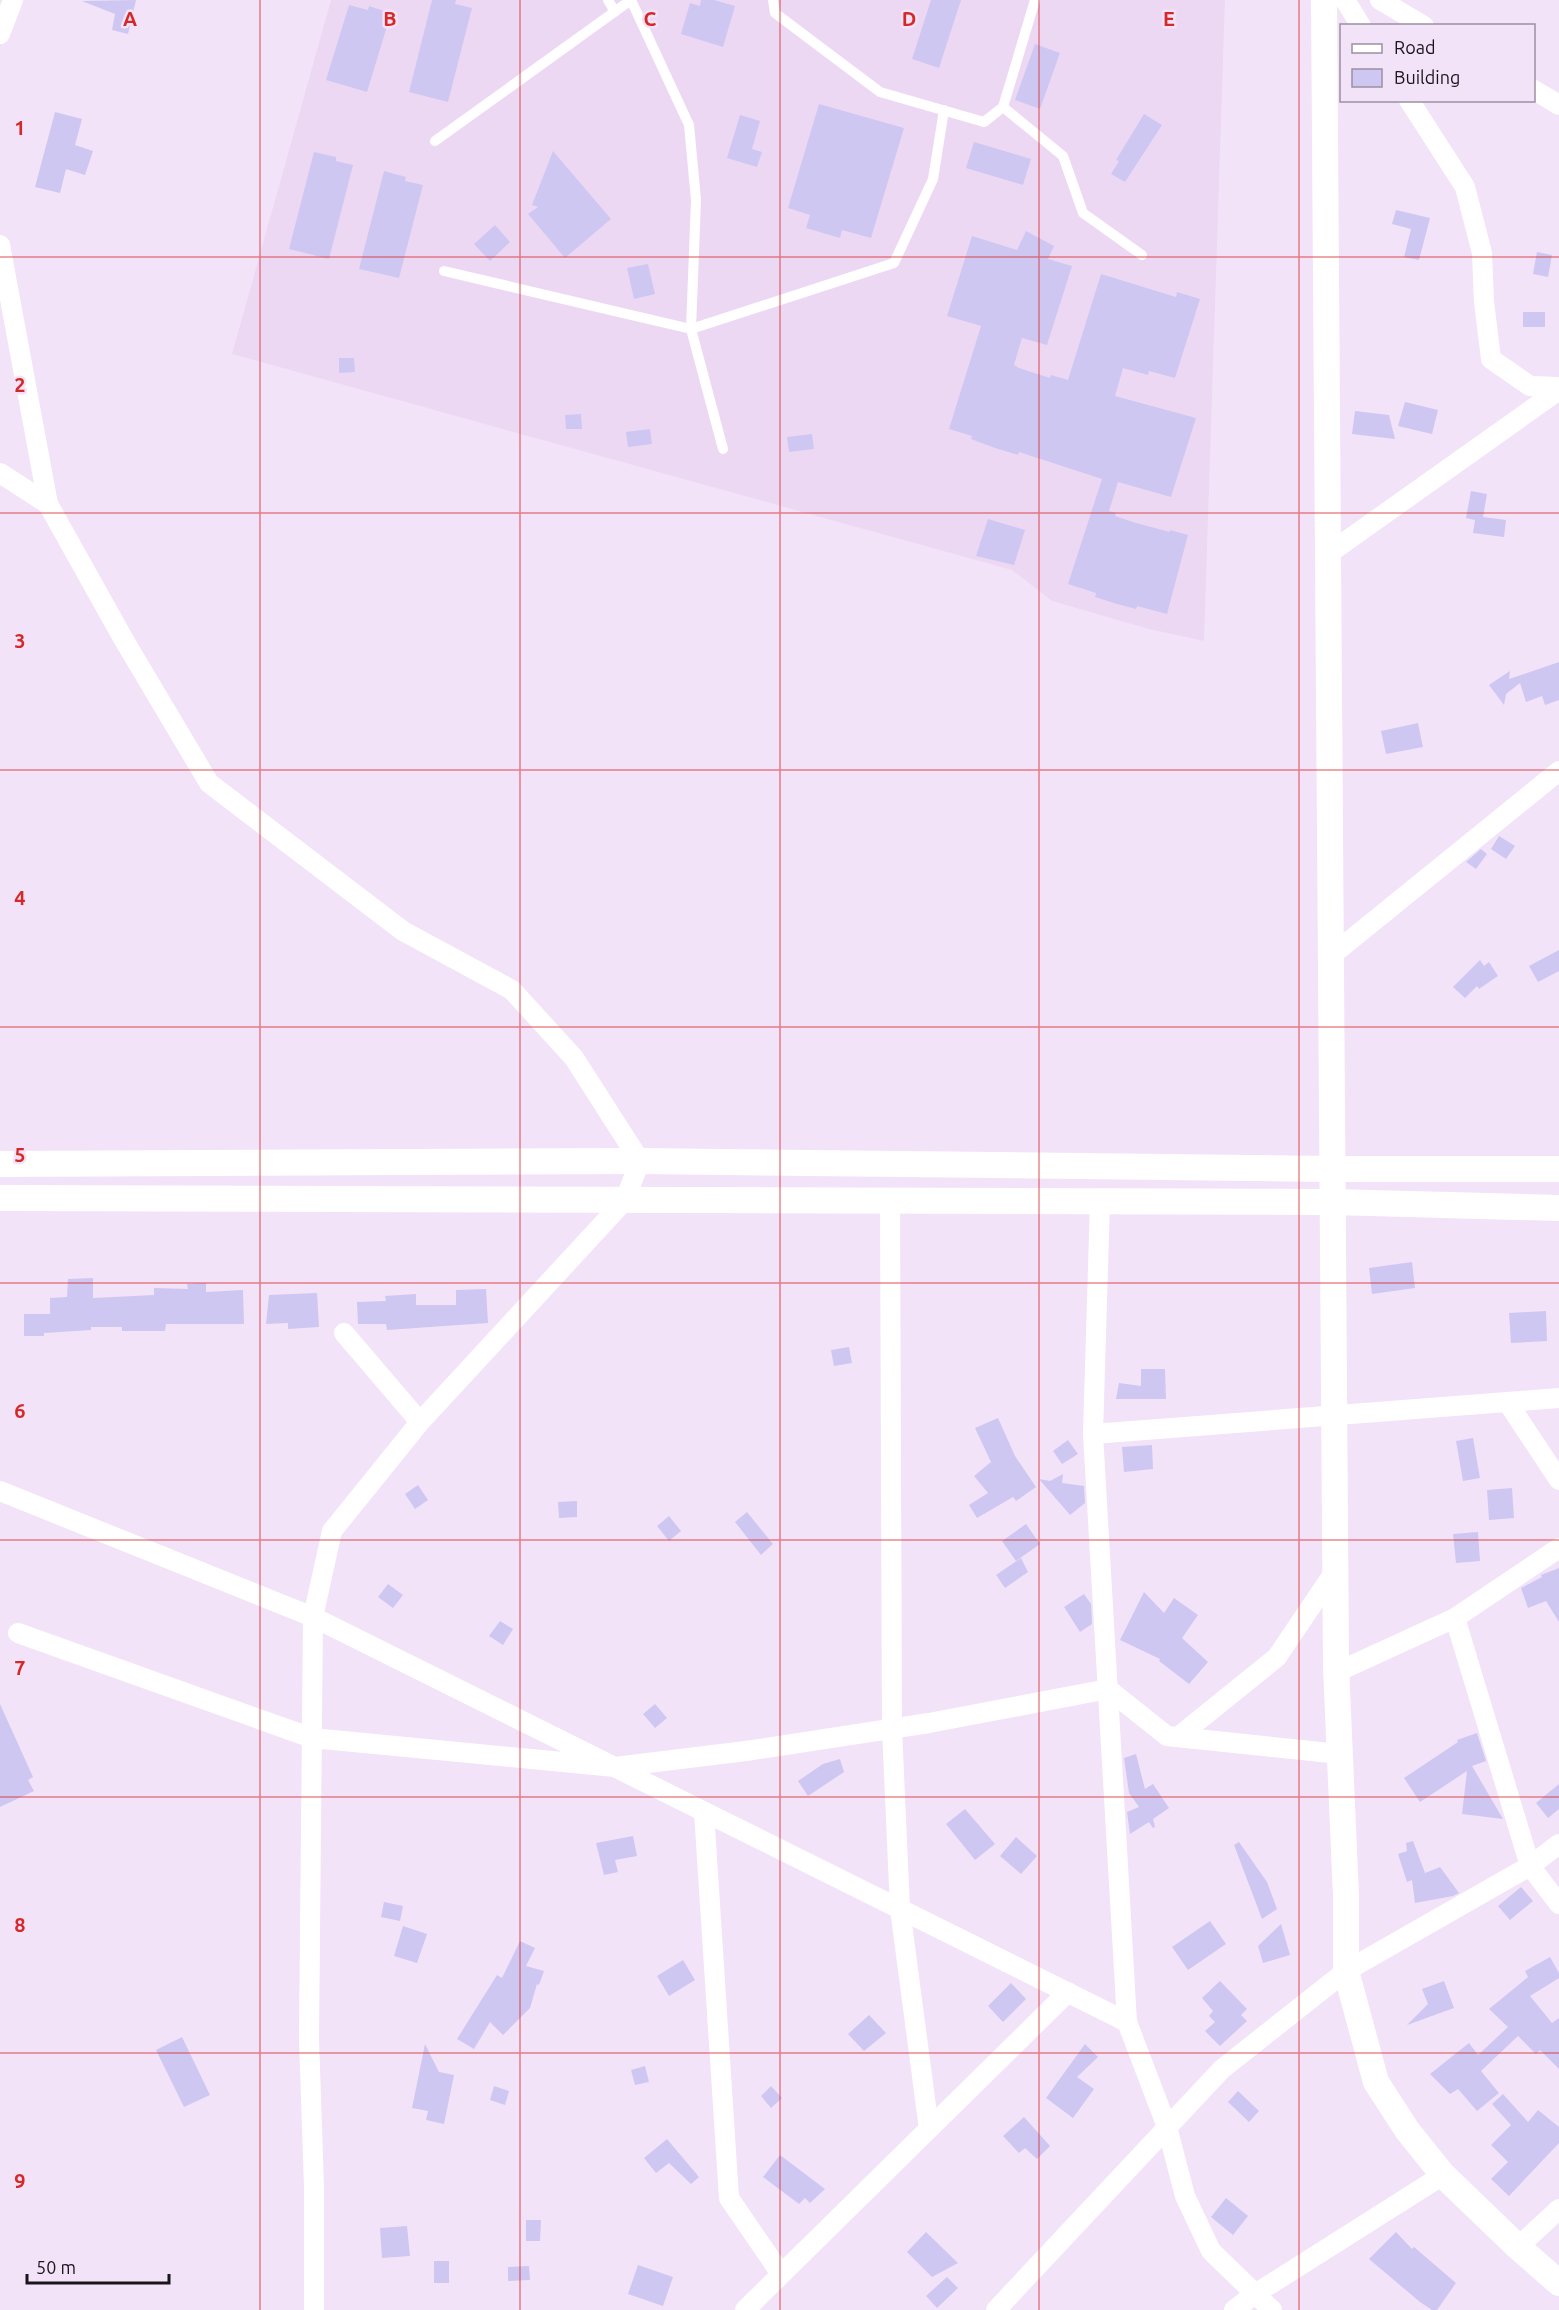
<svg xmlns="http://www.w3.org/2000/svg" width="1559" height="2310" font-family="Ubuntu,sans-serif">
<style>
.built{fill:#edd8f4}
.building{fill:#cec7f1}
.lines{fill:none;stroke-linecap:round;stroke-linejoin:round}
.service{stroke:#fff;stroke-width:10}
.minor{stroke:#fff;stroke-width:20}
.tertiary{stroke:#fff;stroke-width:26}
.grid{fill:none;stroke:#d62828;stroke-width:1.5;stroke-opacity:0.55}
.grid-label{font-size:20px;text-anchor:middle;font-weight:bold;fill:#d62828;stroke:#f3e3f8;stroke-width:5;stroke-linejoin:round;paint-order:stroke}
</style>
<rect width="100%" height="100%" fill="#f3e3f8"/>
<path class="built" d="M331,0H1225L1204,641L1149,629L1052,601L1012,570L232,354Z"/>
<path class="building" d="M136,0L128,34L112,30L115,14L82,1Z
M432,0H456L455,4L472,8L448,102L409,92Z
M701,0H714L735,6L723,47L681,34L690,3L700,6Z
M931,0H961L939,68L912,59Z
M349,5L368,10L369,6L391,13L367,92L326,80Z
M1035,44L1060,53L1040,109L1015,100Z
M819,104L904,128L871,238L842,230L840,238L806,228L810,215L788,208Z
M55,112L82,119L75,145L93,151L85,175L66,169L60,193L35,187Z
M1144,114L1162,125L1125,182L1111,174L1119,161L1116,160Z
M740,115L760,121L752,149L762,152L757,167L727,158Z
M974,142L1031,159L1023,185L966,168Z
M553,151L611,219L565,258L528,214L538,207L532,205Z
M314,152L336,157V161L353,165L329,259L289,249Z
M384,171L406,177L405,181L423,185L399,278L359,269Z
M1396,210L1430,218L1419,260L1404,257L1411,229L1392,224Z
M495,225L510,242L490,261L474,244Z
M1026,231L1054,246L1048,259L1072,266L1047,345L1022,338L1014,365L1019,368L1050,378L1051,375L1068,380L1101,274L1176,297L1177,292L1200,299L1175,378L1149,371L1148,375L1123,368L1115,396L1196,418L1171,497L1118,482L1109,511L1116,513L1115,516L1136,523L1170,532V530L1188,535L1167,614L1137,606L1136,609L1117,604L1095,597L1096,593L1068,584L1102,479L1019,452L1018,455L995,448L971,439L972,436L949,429L981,326L947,316L972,236L1017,250Z
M1537,252L1552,255L1548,277L1533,274Z
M648,264L655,294L634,299L627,268Z
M1523,312H1545V327H1523Z
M339,358H354L355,372L339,373Z
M1405,402L1438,410L1432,434L1398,426Z
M1355,411L1389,415L1395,439L1352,434Z
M581,414L582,429H566L565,415Z
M650,429L652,444L628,447L626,432Z
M812,434L814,449L789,452L787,437Z
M1471,491L1487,494L1483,517L1506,520L1504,537L1473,533L1475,520L1466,518Z
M988,519L1025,530L1014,565L976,556Z
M1559,662V700L1545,705L1542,696L1526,702L1520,683L1506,694L1504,705L1489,685L1510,671L1509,679Z
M1418,723L1423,747L1386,754L1381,731Z
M1499,836L1515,846L1506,859L1491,849Z
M1481,849L1487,854L1476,869L1466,862Z
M1559,950V971L1538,982L1529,966Z
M1480,960L1484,966L1489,962L1498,976L1479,989L1477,986L1465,998L1453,987Z
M1412,1262L1415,1288L1372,1294L1369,1268Z
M93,1278V1298L154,1295V1288L188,1289L187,1284L206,1283V1292L243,1290L244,1324H166L165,1331H122V1327H91V1330L44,1333V1336H24V1314H50V1298L67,1297L68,1279Z
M486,1289L488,1323L387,1330L386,1324H358L357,1302L386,1301L385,1296L416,1294V1305H456V1290Z
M317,1293L319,1327L288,1329V1323L266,1324L269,1295Z
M1546,1311L1547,1341L1511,1343L1509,1313Z
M849,1347L852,1363L834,1366L831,1350Z
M1141,1369H1165L1166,1399H1116L1119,1383L1141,1386Z
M998,1418L1015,1456L1036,1487L1016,1501L1013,1497L977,1518L969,1505L988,1493L974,1476L991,1462L975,1428Z
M1473,1438L1480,1478L1463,1481L1456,1441Z
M1068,1440L1078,1454L1062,1464L1053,1451Z
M1152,1445L1153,1469L1124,1472L1122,1447Z
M1063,1474L1062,1483L1084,1486L1085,1503L1070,1515L1039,1479L1050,1481Z
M418,1485L428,1500L415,1509L405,1494Z
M1512,1488L1514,1518L1489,1520L1487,1490Z
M577,1501V1517L559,1518L558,1502Z
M747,1512L773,1544L761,1555L735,1522Z
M669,1516L681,1531L669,1541L657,1526Z
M1026,1524L1040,1544L1016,1561L1002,1541Z
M1478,1532L1480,1561L1456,1563L1453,1534Z
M1021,1558L1028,1572L1005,1588L996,1575Z
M1559,1568V1622L1546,1601L1528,1608L1521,1588L1542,1577L1541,1575Z
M388,1584L403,1595L393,1608L378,1597Z
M1144,1592L1164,1613L1174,1598L1198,1615L1182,1638L1208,1662L1189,1684L1159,1661L1160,1659L1120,1640Z
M1084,1594L1091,1604L1092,1624L1080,1632L1064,1607Z
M500,1621L513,1629L503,1645L489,1636Z
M0,1704L33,1777L28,1780L34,1791L0,1807Z
M655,1704L667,1718L655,1728L643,1714Z
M1477,1733L1486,1761L1472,1766L1503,1819L1462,1814L1467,1771L1420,1802L1404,1778L1458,1742L1457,1740Z
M1136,1754L1145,1789L1153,1784L1169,1808L1153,1819L1155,1827L1153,1828L1149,1822L1130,1834L1127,1812L1139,1807L1129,1793L1124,1758Z
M840,1759L844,1772L808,1796L798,1781L823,1764Z
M1559,1784V1809L1548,1818L1536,1803Z
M965,1809L995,1844L975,1860L946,1824Z
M633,1836L637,1856L615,1860L618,1872L604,1875L596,1843Z
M1016,1837L1037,1856L1021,1874L1000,1856Z
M1413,1841L1425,1873L1440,1867L1459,1893L1453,1896L1415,1903L1412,1880L1407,1882L1398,1854L1407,1851L1406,1843Z
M1239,1842L1267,1882L1277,1909L1262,1919L1234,1845Z
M1521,1887L1533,1901L1510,1920L1498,1906Z
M384,1902L403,1906L400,1921L381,1917Z
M1210,1921L1226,1944L1188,1970L1172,1947Z
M1281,1924L1290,1955L1263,1963L1258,1946Z
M403,1926L427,1934L417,1963L394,1956Z
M520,1941L535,1948L526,1966L544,1971L539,1985L537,1984L530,2008L503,2035L490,2022L474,2049L457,2039L497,1975L502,1978Z
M1550,1957L1559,1973V1978L1530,1996L1552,2023L1559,2018V2069L1540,2050L1536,2054L1518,2036L1481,2071L1499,2093L1477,2111L1458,2089L1450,2094L1430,2074L1469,2043L1478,2055L1508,2027L1489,2009L1528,1977L1525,1971Z
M683,1960L695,1980L669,1996L657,1976Z
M1220,1981L1247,2009L1241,2015L1247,2021L1220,2046L1205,2031L1215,2022L1209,2016L1213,2011L1202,1998Z
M1444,1981L1454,2008L1407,2025L1428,2004L1422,1989Z
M1011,1983L1026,1999L1003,2022L988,2006Z
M869,2015L886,2033L864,2051L848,2034Z
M182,2037L210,2095L184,2107L156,2050Z
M425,2044L439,2072L454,2075L444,2124L426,2120L428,2111L412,2108Z
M1085,2044L1098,2057L1077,2077L1094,2089L1073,2118L1046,2098Z
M645,2066L649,2082L635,2085L631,2070Z
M494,2086L509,2091L505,2105L490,2100Z
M771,2086L782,2098L771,2108L761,2096Z
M1238,2091L1259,2111L1249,2122L1228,2102Z
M1503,2094L1528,2122L1538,2110L1559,2127V2143L1509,2196L1491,2179L1508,2162L1491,2145L1511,2125L1492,2104Z
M1024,2117L1050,2146L1037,2159L1025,2148L1019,2153L1003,2136Z
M667,2139L699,2177L691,2184L669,2163L656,2173L644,2158Z
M780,2155L825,2189L810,2203L805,2198L799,2204L763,2177Z
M1226,2198L1248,2216L1233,2235L1211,2217Z
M526,2220H541L540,2241H526Z
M407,2226L410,2256L382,2258L380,2228Z
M926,2232L958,2263L932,2277L907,2252Z
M1396,2232L1412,2249L1414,2247L1456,2283L1437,2310H1432L1420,2302L1369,2259Z
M434,2261H449V2283H434Z
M638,2265L673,2277L663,2306L628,2294Z
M529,2266L530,2280L508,2281V2267Z
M947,2277L958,2288L937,2308L926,2296Z"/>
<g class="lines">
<path class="service" d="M608,0L615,12
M631,0L689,125L696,200L691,329L723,449
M773,0L775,13L880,92L984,122L1003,107L1035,0
M1003,107L1063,156L1083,213L1142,255
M435,141L631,0
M444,271L691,329L894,263L933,179L944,110"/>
<path class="minor" d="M1345,0L1361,26
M1380,0L1424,26
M0,34L13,0
M1534,90L1559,105
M1409,100L1465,187L1482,253L1484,302L1491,359L1530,386L1559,387
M0,245L48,504L124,640L209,783L403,931L512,990L574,1058L640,1161L625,1200L420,1422L332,1531L313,1617L309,2039L314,2187V2310
M0,473L48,504
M1328,554L1559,390
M1332,955L1559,771
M890,1200L892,1729L900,1909L929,2129
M344,1333L420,1422
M1508,1403L1559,1480
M1093,1434L1100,1201
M0,1491L313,1617L1127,2022L1167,2127L1185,2196L1211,2251L1272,2310
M1455,1618L1530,1866L1559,1904
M18,1633L312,1738L615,1767L746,1751L929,1723L1108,1689L1167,1736L1340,1754
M1337,1672L1455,1618L1559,1548
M1178,1737L1277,1657L1335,1571
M704,1812L729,2198L781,2274
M1127,2022L1093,1434L1559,1398
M1518,2247L1559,2209
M745,2310L1068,1992
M996,2310L1222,2069L1346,1971L1530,1866L1559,1844
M1234,2310L1255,2294L1443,2175"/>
<path class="tertiary" d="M1324,0L1336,1666L1346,1896V1971L1376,2082L1407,2130L1443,2175L1518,2247L1559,2283
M0,1164L640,1161L1332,1169H1559
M0,1198L1333,1202L1559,1208"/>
</g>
<path class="grid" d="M260,0V2310M520,0V2310M780,0V2310M1039,0V2310M1299,0V2310M0,257H1559M0,513H1559M0,770H1559M0,1027H1559M0,1283H1559M0,1540H1559M0,1797H1559M0,2053H1559"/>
<g class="grid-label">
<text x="130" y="26">A</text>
<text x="390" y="26">B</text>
<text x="650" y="26">C</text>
<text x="909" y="26">D</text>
<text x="1169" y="26">E</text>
<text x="20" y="135">1</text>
<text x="20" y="392">2</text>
<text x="20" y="648">3</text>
<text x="20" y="905">4</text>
<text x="20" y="1162">5</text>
<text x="20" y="1418">6</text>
<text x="20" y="1675">7</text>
<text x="20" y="1932">8</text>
<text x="20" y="2188">9</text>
</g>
<rect x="1340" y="24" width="195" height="78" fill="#f3e3f8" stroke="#9c90a0" stroke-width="1.5"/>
<rect x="1352" y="44" width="30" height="9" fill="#ffffff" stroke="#9c90a0" stroke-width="1.5"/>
<text x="1394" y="54" font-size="18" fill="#1a141b">Road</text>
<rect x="1352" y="69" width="30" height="18" fill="#cec7f1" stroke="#9c90a0" stroke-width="1.5"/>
<text x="1394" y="84" font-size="18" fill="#1a141b">Building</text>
<path d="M27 2274v9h142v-9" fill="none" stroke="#1a141b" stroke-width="3"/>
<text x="36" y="2274" font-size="18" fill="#1a141b" stroke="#f3e3f8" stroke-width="4.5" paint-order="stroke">50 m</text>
</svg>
